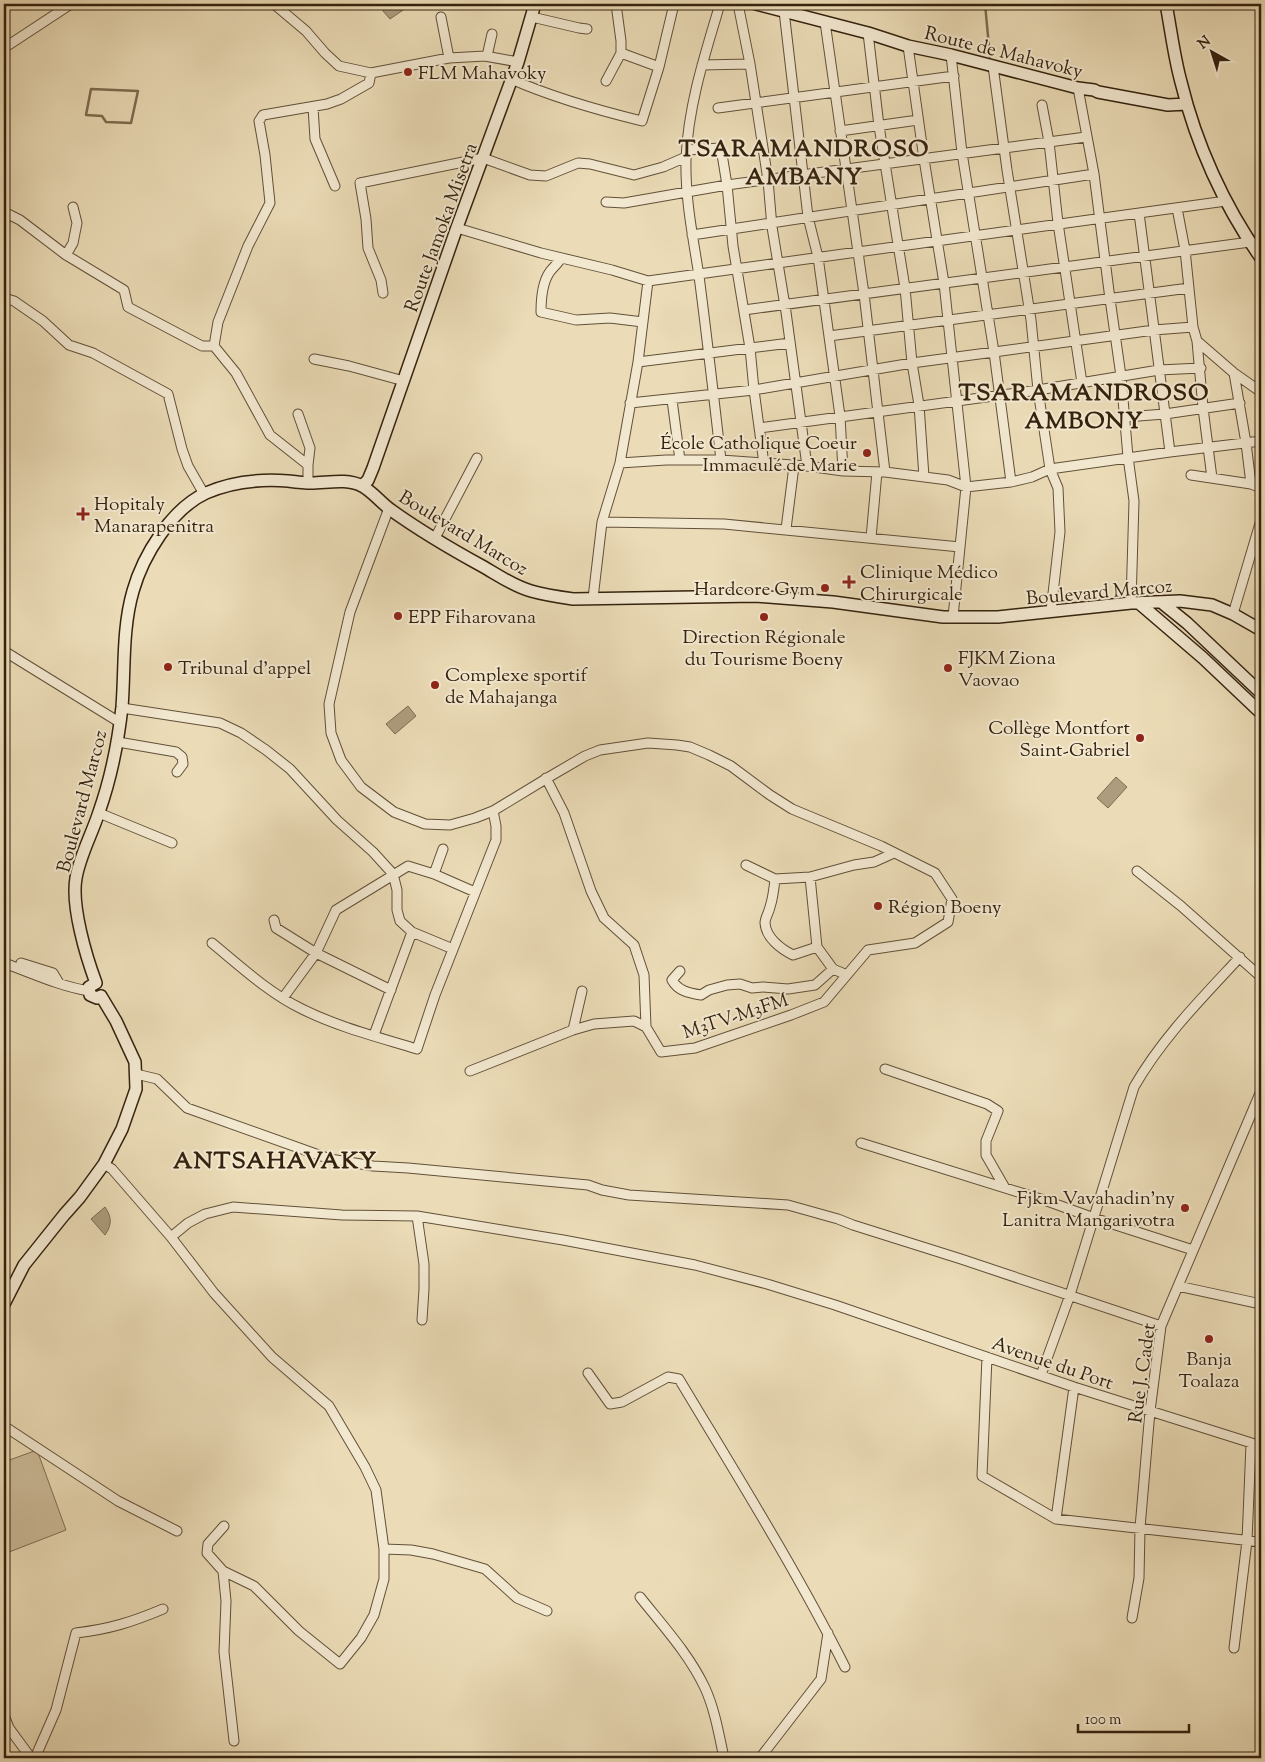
<svg xmlns="http://www.w3.org/2000/svg" width="1265" height="1762" font-family="'Sorts Mill Goudy',serif">
<style>
.green{fill:#ccbc9a;stroke:#806f54}
.water{fill:#ad9d7e;stroke:#7d6c51}
.lines{fill:none;stroke-linecap:round;stroke-linejoin:round}
.stream{stroke:#7d6c51;stroke-width:2.5}
.street-casing{stroke:#625038;stroke-width:11}
.secondary-casing{stroke:#35220e;stroke-width:14}
.street{stroke:#f2e8d0;stroke-width:9}
.secondary{stroke:#f2e8d0;stroke-width:11}
.poi-dot{fill:#8f2418;stroke:#f2e8d0;stroke-width:2}
.labels{text-anchor:middle;stroke-width:4;stroke-linejoin:round;paint-order:stroke}
.street-label{font-size:19px;fill:#35220e;stroke:#f2e8d0}
.poi-label{font-size:19px;fill:#35220e;stroke:#f2e8d0;text-anchor:start}
.district-label{font-size:24px;font-weight:bold;letter-spacing:1px;fill:#35220e;stroke:#f2e8d0}
</style>
<rect width="100%" height="100%" fill="#ebdcb7"/>
<filter id="stains"><feTurbulence type="fractalNoise" baseFrequency=".004" numOctaves="4"/><feColorMatrix values="0 0 0 0 .2 0 0 0 0 .09 0 0 0 0 .02 0 0 0 .5 -.17"/></filter>
<radialGradient id="worn" r=".72"><stop offset=".6" stop-color="#630" stop-opacity="0"/><stop offset="1" stop-color="#630" stop-opacity=".3"/></radialGradient>
<path class="green" d="M37,1450L66,1530L4,1554V1462Z"/>
<path class="water" d="M384,4H412L390,19L383,11Z
M408,706L416,716L395,734L386,724Z
M1116,777L1127,787L1108,808L1097,798Z
M105,1207C112,1217 112,1225 105,1235L91,1219Z"/>
<g class="lines">
<path class="stream" d="M985,4L990,57
M743,5L753,7
M91,89L138,91L131,123L106,122L102,116L86,115Z"/>
<defs>
<path id="street" d="M274,4L306,31L325,53L339,66L371,73L449,58L485,56L518,62
M720,4C705,54 688,106 686,159C685,199 693,237 699,276C707,337 714,399 721,460
M738,4L750,64L768,180L772,227L786,312L807,466
M784,11L808,217L818,257L840,416L843,471
M441,17L449,58
M532,17L579,28L587,29
M825,22L864,294L885,472
M868,33L879,126L905,288L912,363L919,405L924,477
M908,46L924,159L944,283L966,487L953,617
M4,48L71,4
M621,53L659,67
M951,55L962,153L994,352L1011,482
M487,56L492,34
M702,65L750,64
M993,66L1007,170L1031,320L1038,390L1050,469L1058,488L1060,532L1051,611
M511,79C554,98 597,110 642,121L659,67L674,4
M606,81L621,53V41L616,4
M1078,88L1094,174L1110,299L1121,376L1128,457L1134,501L1131,603
M1042,105L1049,142L1058,223L1082,383
M313,107L315,139L335,186
M718,108L954,76
M840,131L918,120
M687,150L721,148L727,185L733,246L750,348L754,390L764,464
M606,202L624,203L727,185L1086,137
M1177,208L1185,250L1193,327L1197,341L1203,408L1212,478
M4,212L20,220L66,255L124,290L128,307L202,346H214
M1139,213L1170,452
M457,228L541,253L612,270L648,281L1226,201
M692,235L1094,174
M66,255L73,243L77,223L73,207
M561,258C558,264 552,268 549,273C542,284 541,300 541,312L576,320L610,318L643,322
M383,293L381,280L368,248L366,219L360,183L483,158L530,175L546,176L578,163L590,164L634,175L663,167L686,157
M4,298L14,301L43,321L69,345L93,353L168,394L182,449L188,466L204,494
M744,310L1250,242
M829,336L1189,288
M1197,341L1234,373L1261,392
M314,359L349,366L404,381
M638,362L790,343
M1234,373L1246,443L1251,484L1261,488
M672,400L680,460
M630,403L754,390L912,363L994,352L1154,330L1193,327
M298,414L310,448L308,465V483
M1125,417L1165,414L1240,403
M759,428L1038,390L1159,370L1201,368
M620,463L666,460H721L807,466L843,471L885,472L948,480L966,487L1011,482L1032,477L1050,469L1170,452L1261,441
M308,465L270,435L236,373L214,346L218,322L248,246L270,203L265,155L259,121L263,115L327,104L341,99L369,83L371,73
M1191,475L1251,484L1256,483
M389,508L350,612L329,704L331,733L341,760L361,787L394,812L425,824L450,825L475,818L493,811L549,777L585,756L600,750L648,743L677,745L690,747L709,755L731,766L770,795L792,809L881,846L935,873L952,899L948,922L915,943L868,950L824,1002L791,1015L695,1048L661,1052L646,1027L634,1021L594,1024L573,1030L470,1071
M602,522L724,524L960,547
M786,529L794,466
M435,538L477,458
M871,538L877,472
M593,598L602,522L620,463L638,362L648,281
M1233,614L1261,520
M4,651L119,722
M122,708L220,723L241,733L266,750L290,769L337,820L373,852L393,874L397,890V910L400,921L412,932L453,949
M118,742L176,752L182,757L183,764L177,772
M546,778L564,813L591,891L604,918L634,945L644,975L646,1027
M99,813L172,843
M746,865L775,879C774,889 773,898 770,907C769,912 765,918 765,923C766,938 781,949 793,955L817,947L833,969L847,975
M1137,871L1181,906L1261,977
M434,874L443,849
M810,877L817,947
M775,879L810,877L854,865L874,862L894,853
M274,920L276,928L316,953L391,990
M212,943C240,966 269,993 302,1009C338,1027 378,1037 417,1049L435,995L496,840V826L493,811
M4,963C32,973 59,986 89,991
M21,963L53,973L59,983
M680,971L672,980C678,991 689,993 701,995L709,990L727,985L740,984L752,988L763,987L788,989L815,985L833,969
M283,998L316,953L336,910L408,866L434,874L475,892
M573,1030L582,991
M374,1035L412,932
M885,1069L987,1104L998,1111L986,1141V1155L1005,1188
M136,1074L157,1079L187,1108L330,1159L373,1166L408,1168L588,1185L602,1190L629,1195L788,1205L838,1219L853,1225L961,1259L1161,1326
M861,1143L1047,1201L1094,1218L1193,1250
M104,1164L112,1169L171,1237L214,1293L272,1357L329,1406L365,1467L376,1490L384,1549V1579L374,1615L361,1638L340,1664L299,1631L254,1586L223,1571L207,1553L208,1544L224,1526
M417,1216L424,1264V1289L422,1320
M171,1237L188,1223L205,1214L233,1207L342,1215L417,1216L563,1240L695,1265L767,1284L835,1305L1074,1387L1261,1446
M1178,1286L1261,1304
M987,1357L982,1476L1056,1519L1261,1542
M588,1373L610,1404L622,1402L668,1377L679,1379C736,1474 795,1568 845,1667
M1041,1375L1070,1295L1134,1087C1162,1038 1202,998 1240,957
M4,1426L118,1501L177,1531
M1056,1519L1074,1387
M384,1549L411,1550L433,1554L485,1569L517,1598L547,1611
M223,1571L226,1601L224,1652L234,1741
M640,1597C663,1626 689,1654 705,1688C715,1710 719,1735 724,1758
M1132,1618L1139,1578L1140,1528L1150,1411L1161,1326L1261,1091
M1234,1648L1247,1541L1251,1444
M4,1715L9,1728L31,1758
M35,1758L56,1710L76,1633C110,1629 132,1622 163,1609
M760,1758L821,1679L828,1633"/>
<path id="secondary" d="M756,4L868,33L908,46L951,55L1078,88L1094,90L1098,92L1168,105L1186,104
M1166,4C1171,30 1174,57 1181,82C1196,144 1224,206 1261,258
M362,486L368,480L373,468L456,230L518,62L535,4
M1161,602L1187,623L1261,693
M1140,604L1203,658L1261,713
M96,983C86,956 71,906 76,878C80,855 92,834 99,812C111,778 118,743 122,707C125,669 122,629 133,591C143,556 171,509 206,493C231,482 261,479 288,481C296,482 304,483 311,483C327,483 347,478 362,486C373,492 380,502 391,510C419,530 451,549 482,566C498,575 513,586 531,591C545,595 559,597 573,599L756,596L833,602L943,617H998L1131,603L1180,601L1212,605L1233,614L1261,630
M96,983L89,987L90,995L97,998L101,996
M4,1304L24,1265L64,1215L80,1197L104,1164L122,1129L136,1089L135,1062L116,1021L101,996"/>
</defs>
<use href="#street" class="street-casing"/>
<use href="#secondary" class="secondary-casing"/>
<use href="#street" class="street"/>
<use href="#secondary" class="secondary"/>
</g>
<g class="poi-dot">
<circle cx="408" cy="72" r="5"/>
<circle cx="867" cy="453" r="5"/>
<path d="M80.5 506.5h5v5h5v5h-5v5h-5v-5h-5v-5h5z"/>
<path d="M846.5 574.5h5v5h5v5h-5v5h-5v-5h-5v-5h5z"/>
<circle cx="825" cy="588" r="5"/>
<circle cx="398" cy="616" r="5"/>
<circle cx="764" cy="617" r="5"/>
<circle cx="168" cy="667" r="5"/>
<circle cx="948" cy="668" r="5"/>
<circle cx="435" cy="685" r="5"/>
<circle cx="1140" cy="738" r="5"/>
<circle cx="878" cy="906" r="5"/>
<circle cx="1185" cy="1208" r="5"/>
<circle cx="1209" cy="1339" r="5"/>
</g>
<g class="labels">
<g class="street-label">
<text transform="translate(1004 51) rotate(14)" y="7">Route de Mahavoky</text>
<text transform="translate(440 227) rotate(-70)" y="7">Route Jamoka Misetra</text>
<text transform="translate(464 532) rotate(31)" y="7">Boulevard Marcoz</text>
<text transform="translate(1099 591) rotate(-5)" y="7">Boulevard Marcoz</text>
<text transform="translate(81 801) rotate(-75)" y="7">Boulevard Marcoz</text>
<text transform="translate(735 1015) rotate(-18)" y="7">M3TV-M3FM</text>
<text transform="translate(1053 1362) rotate(19)" y="7">Avenue du Port</text>
<text transform="translate(1141 1373) rotate(-82)" y="7">Rue J. Cadet</text>
</g>
<g class="poi-label">
<text x="418" y="79">FLM Mahavoky</text>
<text x="857" y="449" text-anchor="end">École Catholique Coeur<tspan x="857" dy="22">Immaculé de Marie</tspan></text>
<text x="94" y="510">Hopitaly<tspan x="94" dy="22">Manarapenitra</tspan></text>
<text x="860" y="578">Clinique Médico<tspan x="860" dy="22">Chirurgicale</tspan></text>
<text x="815" y="595" text-anchor="end">Hardcore Gym</text>
<text x="408" y="623">EPP Fiharovana</text>
<text x="764" y="643" text-anchor="middle">Direction Régionale<tspan x="764" dy="22">du Tourisme Boeny</tspan></text>
<text x="958" y="664">FJKM Ziona<tspan x="958" dy="22">Vaovao</tspan></text>
<text x="178" y="674">Tribunal d'appel</text>
<text x="445" y="681">Complexe sportif<tspan x="445" dy="22">de Mahajanga</tspan></text>
<text x="1130" y="734" text-anchor="end">Collège Montfort<tspan x="1130" dy="22">Saint-Gabriel</tspan></text>
<text x="888" y="913">Région Boeny</text>
<text x="1175" y="1204" text-anchor="end">Fjkm Vavahadin'ny<tspan x="1175" dy="22">Lanitra Mangarivotra</tspan></text>
<text x="1209" y="1365" text-anchor="middle">Banja<tspan x="1209" dy="22">Toalaza</tspan></text>
</g>
<g class="district-label">
<text x="804" y="156">TSARAMANDROSO<tspan x="804" dy="28">AMBANY</tspan></text>
<text x="1084" y="400">TSARAMANDROSO<tspan x="1084" dy="28">AMBONY</tspan></text>
<text x="275" y="1168">ANTSAHAVAKY</text>
</g>
</g>
<rect width="1265" height="1762" fill="none" stroke="#ebdcb7" stroke-width="20"/>
<rect x="5" y="5" width="1255" height="1752" fill="none" stroke="#35220e" stroke-width="2.5"/>
<rect x="10" y="10" width="1245" height="1742" fill="none" stroke="#35220e"/>
<g transform="translate(1212 52) rotate(321)" stroke="#f2e8d0" stroke-width="4" paint-order="stroke">
<path d="M0-4L9 19L0 12L-9 19Z" fill="#35220e"/>
<text y="-8" font-size="14" font-weight="bold" text-anchor="middle" fill="#35220e">N</text>
</g>
<path d="M1078 1724v8h111v-8" fill="none" stroke="#35220e" stroke-width="2.5"/>
<text x="1085" y="1724" font-size="15" fill="#35220e" stroke="#f2e8d0" stroke-width="4" paint-order="stroke">100 m</text>
<rect width="100%" height="100%" filter="url(#stains)"/>
<rect width="100%" height="100%" fill="url(#worn)"/>
</svg>
